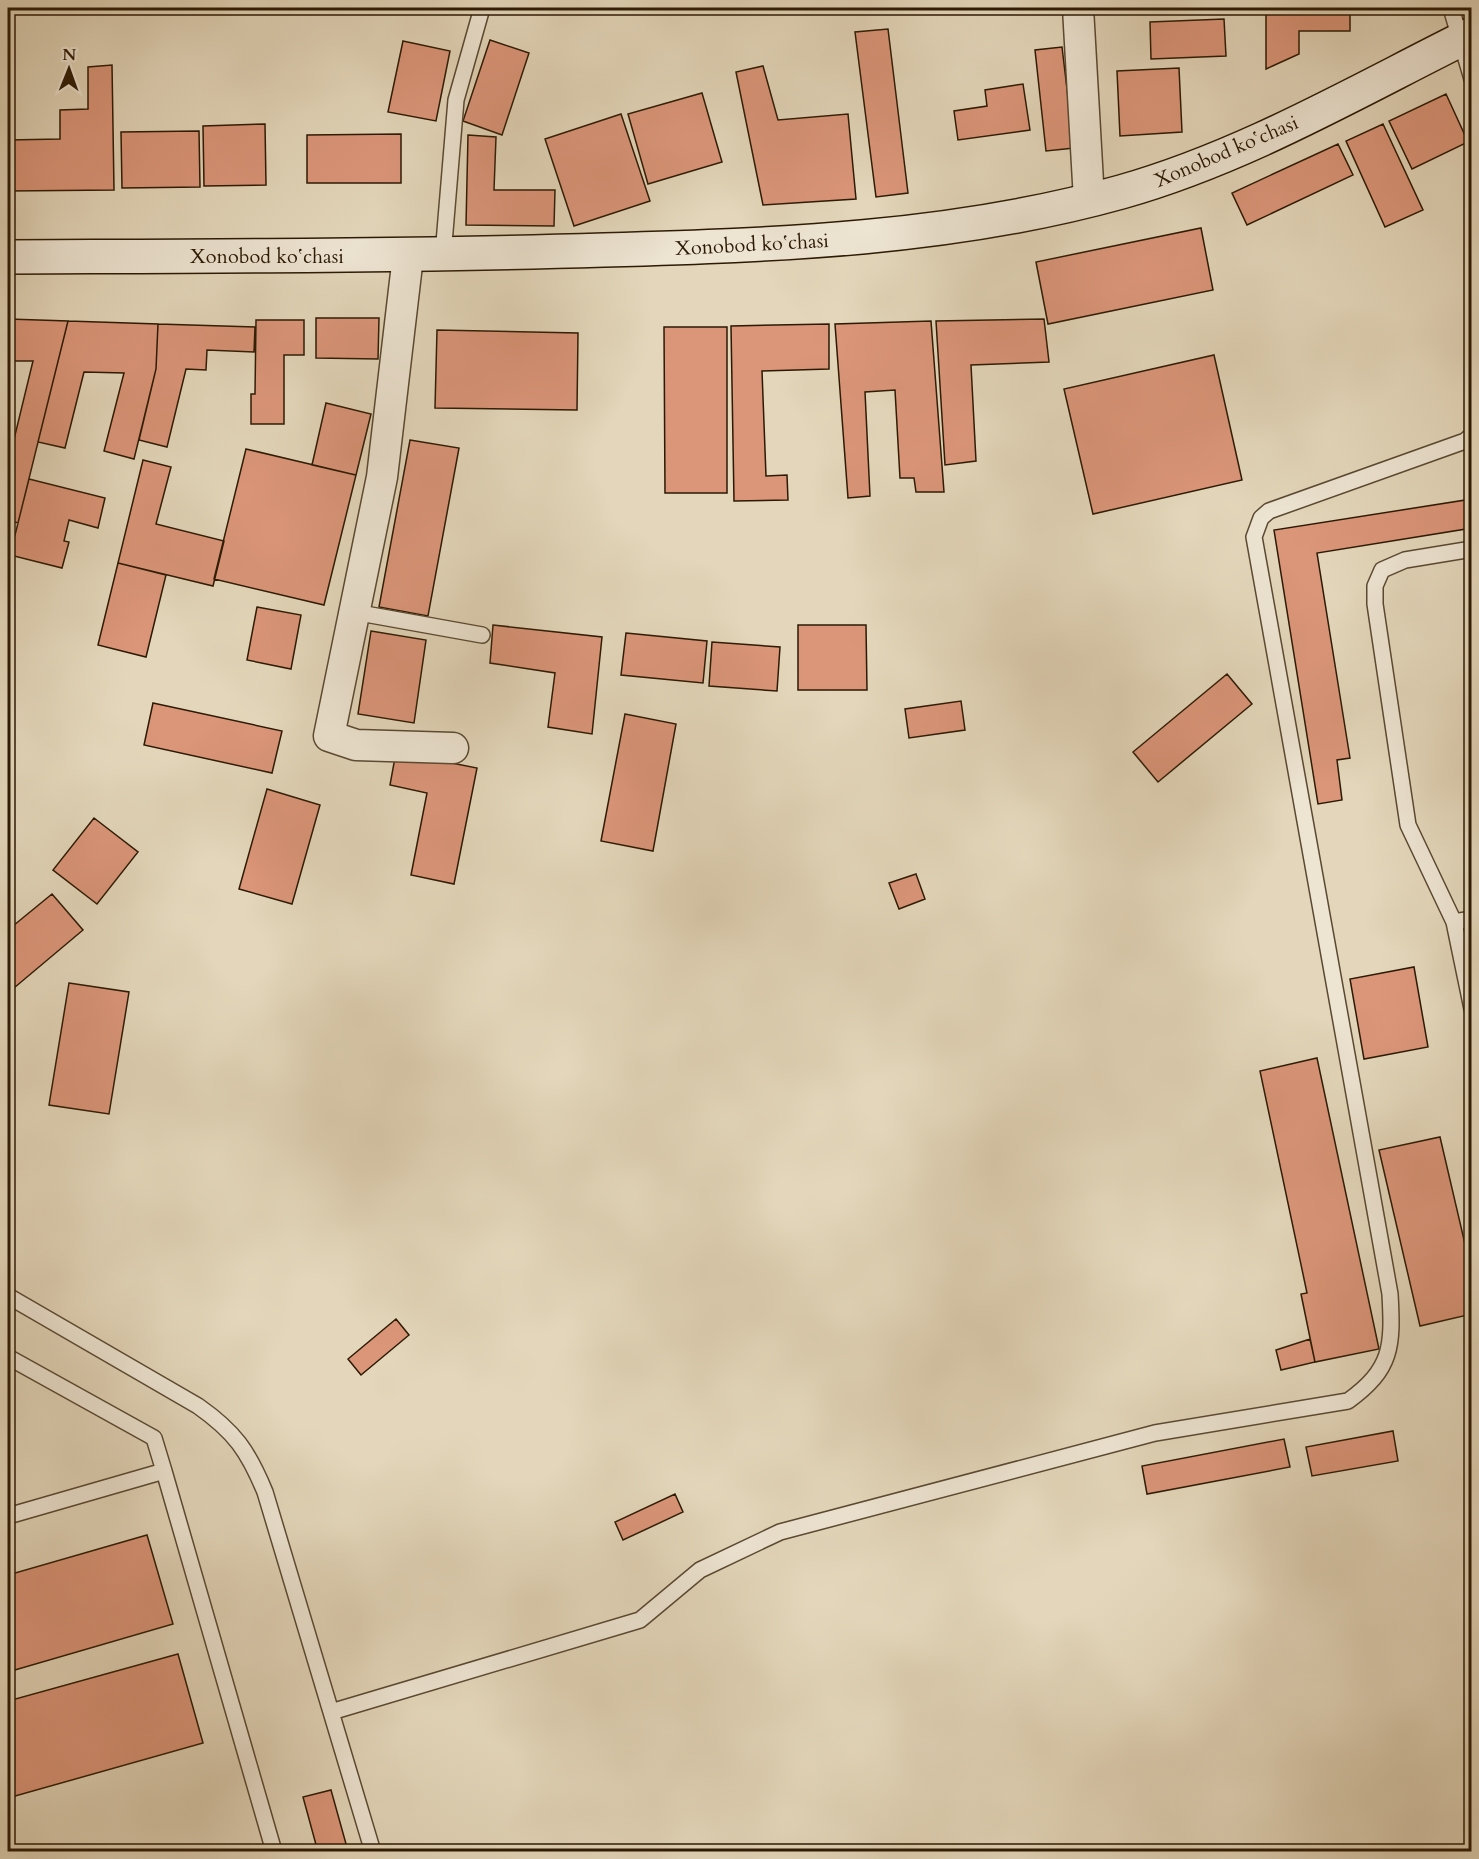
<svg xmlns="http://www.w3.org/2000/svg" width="1479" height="1859" font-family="Cardo,serif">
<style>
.building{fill:#db9579;stroke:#2c1a04;stroke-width:1.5}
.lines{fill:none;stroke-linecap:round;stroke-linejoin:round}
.service-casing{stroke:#5a4932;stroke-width:18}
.minor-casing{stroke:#5a4932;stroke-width:33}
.secondary-casing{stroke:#2c1a04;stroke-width:36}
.service{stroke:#ede4d2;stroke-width:15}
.minor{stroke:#ede4d2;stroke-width:30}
.secondary{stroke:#ede4d2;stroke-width:33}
.labels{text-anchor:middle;stroke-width:4.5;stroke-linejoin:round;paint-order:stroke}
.street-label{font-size:20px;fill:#2c1a04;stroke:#ede4d2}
</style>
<rect width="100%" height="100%" fill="#e3d6ba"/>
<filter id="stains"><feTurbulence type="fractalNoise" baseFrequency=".00333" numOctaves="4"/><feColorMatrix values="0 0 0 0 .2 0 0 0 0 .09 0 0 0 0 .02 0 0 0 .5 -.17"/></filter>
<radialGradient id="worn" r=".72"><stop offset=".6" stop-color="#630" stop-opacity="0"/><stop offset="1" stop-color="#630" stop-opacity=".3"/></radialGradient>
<path class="building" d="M1266,8H1350V31H1299V54L1266,69Z
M1224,19L1226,56L1151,59L1150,22Z
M888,29L908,193L876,197L855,32Z
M490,40L529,53L502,135L463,121Z
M403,41L450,51L436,121L388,112Z
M1062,47L1074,148L1046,151L1035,50Z
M112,65L114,190L8,191V140L60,139V110L88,109V67Z
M763,66L778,120L848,114L856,199L763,205L736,72Z
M1179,68L1182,132L1120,136L1117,71Z
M1023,84L1030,130L958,140L954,111L987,106L985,90Z
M702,93L722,162L648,184L628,114Z
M1446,94L1468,142L1412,169L1389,121Z
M621,114L650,201L574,226L545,139Z
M265,124L266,185L204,186L203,126Z
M1383,124L1423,210L1385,227L1346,141Z
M199,131L200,187L122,188L121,132Z
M401,134V183H307V135Z
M468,135L496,137L494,190H555L554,226L466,225Z
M1338,144L1353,175L1247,225L1232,193Z
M1201,228L1213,290L1048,324L1036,262Z
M316,318H379L378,359L316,358Z
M8,319L68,321L18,523L8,520V464L33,361H8Z
M1044,319L1049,362L971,365L976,461L945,465L936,321Z
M256,320H304V355H284V424H251V394H255Z
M68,321L158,324L156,369L134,459L104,451L124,373L84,372L65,448L38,442Z
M931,321L944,492H916L914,478H900L895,390L865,392L870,496L848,498L835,324Z
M158,324L255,327L254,352L207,350L206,370L186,369L167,447L139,440L156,369Z
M829,324V369L762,371L766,476L787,475L788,500L734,501L731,326Z
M664,327H727V493H665Z
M437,330L578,333L577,410L435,408Z
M1214,355L1242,480L1093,514L1064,389Z
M326,403L371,414L356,475L312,465Z
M410,440L459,448L428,616L379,607Z
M246,449L356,475L324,605L214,579Z
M143,460L171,467L156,524L224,541L213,586L118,563Z
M29,479L105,498L98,528L69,520L64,541L69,542L62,568L10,555Z
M1472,499V528L1317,553L1350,758L1337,760L1342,800L1318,804L1274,530Z
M118,563L166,575L146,657L98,645Z
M257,607L301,615L291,669L247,660Z
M493,625L602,637L592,734L548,727L555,673L490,663Z
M798,625H866L867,690H798Z
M371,631L426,640L414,723L358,714Z
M626,633L707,641L703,683L621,675Z
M712,642L780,647L777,691L709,686Z
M1227,674L1252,704L1158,782L1133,752Z
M961,701L965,730L909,738L905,709Z
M153,703L282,731L272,773L144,745Z
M625,714L676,724L653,851L601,841Z
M396,752L477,768L454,884L411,875L427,793L390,785Z
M267,789L320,805L292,904L239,889Z
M94,818L138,852L97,904L53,870Z
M916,874L925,899L899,909L889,883Z
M52,894L83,930L8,993V930Z
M1414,967L1428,1047L1364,1059L1350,979Z
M69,983L129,992L109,1114L49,1105Z
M1317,1058L1379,1349L1315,1362L1301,1294L1307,1293L1260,1071Z
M1440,1137L1472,1274V1314L1420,1326L1379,1150Z
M396,1319L409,1335L361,1375L348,1359Z
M1310,1339L1315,1362L1281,1370L1276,1350Z
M1393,1431L1398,1461L1312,1476L1306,1447Z
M1284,1439L1290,1467L1147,1494L1142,1466Z
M675,1494L683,1512L623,1540L615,1522Z
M147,1535L173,1624L8,1672V1575Z
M178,1654L203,1743L8,1798V1701Z
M331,1790L348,1851L347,1852H318L303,1797Z"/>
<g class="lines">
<defs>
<path id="service" d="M1451,8L1472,79
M443,255L456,100L482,8
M1472,549L1405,560L1382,570L1375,586V604L1408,825L1454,922L1472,1009
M354,612L482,635
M1454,922L1472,919
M8,1296L198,1406C235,1432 248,1451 265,1492L373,1852
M8,1357L154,1438L164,1471L8,1516
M164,1471L273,1848
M331,1712L640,1620L700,1570L780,1532L1155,1433L1348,1401C1392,1369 1393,1347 1390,1294L1254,537L1261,518L1269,511L1465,441L1472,435"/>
<path id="minor" d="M1078,8L1089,200
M408,256L382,477L329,736L356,745L453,748"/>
<path id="secondary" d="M8,257C207,256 405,256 604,250C777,245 953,239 1121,192C1245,157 1357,91 1472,34"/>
</defs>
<use href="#service" class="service-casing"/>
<use href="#minor" class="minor-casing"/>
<use href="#secondary" class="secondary-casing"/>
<use href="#service" class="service"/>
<use href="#minor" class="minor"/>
<use href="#secondary" class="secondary"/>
</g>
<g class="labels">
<g class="street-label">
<text transform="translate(1226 151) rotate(-23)" y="7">Xonobod koʻchasi</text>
<text transform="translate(752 244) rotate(-3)" y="7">Xonobod koʻchasi</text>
<text x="267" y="263">Xonobod koʻchasi</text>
</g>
</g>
<rect width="1479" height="1859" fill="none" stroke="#e3d6ba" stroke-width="30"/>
<rect x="9" y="9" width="1461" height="1841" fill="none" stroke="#2c1a04" stroke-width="3"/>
<rect x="15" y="15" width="1449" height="1829" fill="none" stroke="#2c1a04" stroke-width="1.5"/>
<g transform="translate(69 69) rotate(1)" stroke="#ede4d2" stroke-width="4.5" paint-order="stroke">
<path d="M0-4.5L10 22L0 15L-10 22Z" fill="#2c1a04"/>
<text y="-9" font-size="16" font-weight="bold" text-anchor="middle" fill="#2c1a04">N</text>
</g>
<rect width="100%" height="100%" filter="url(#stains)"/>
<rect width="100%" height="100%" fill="url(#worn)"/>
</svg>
